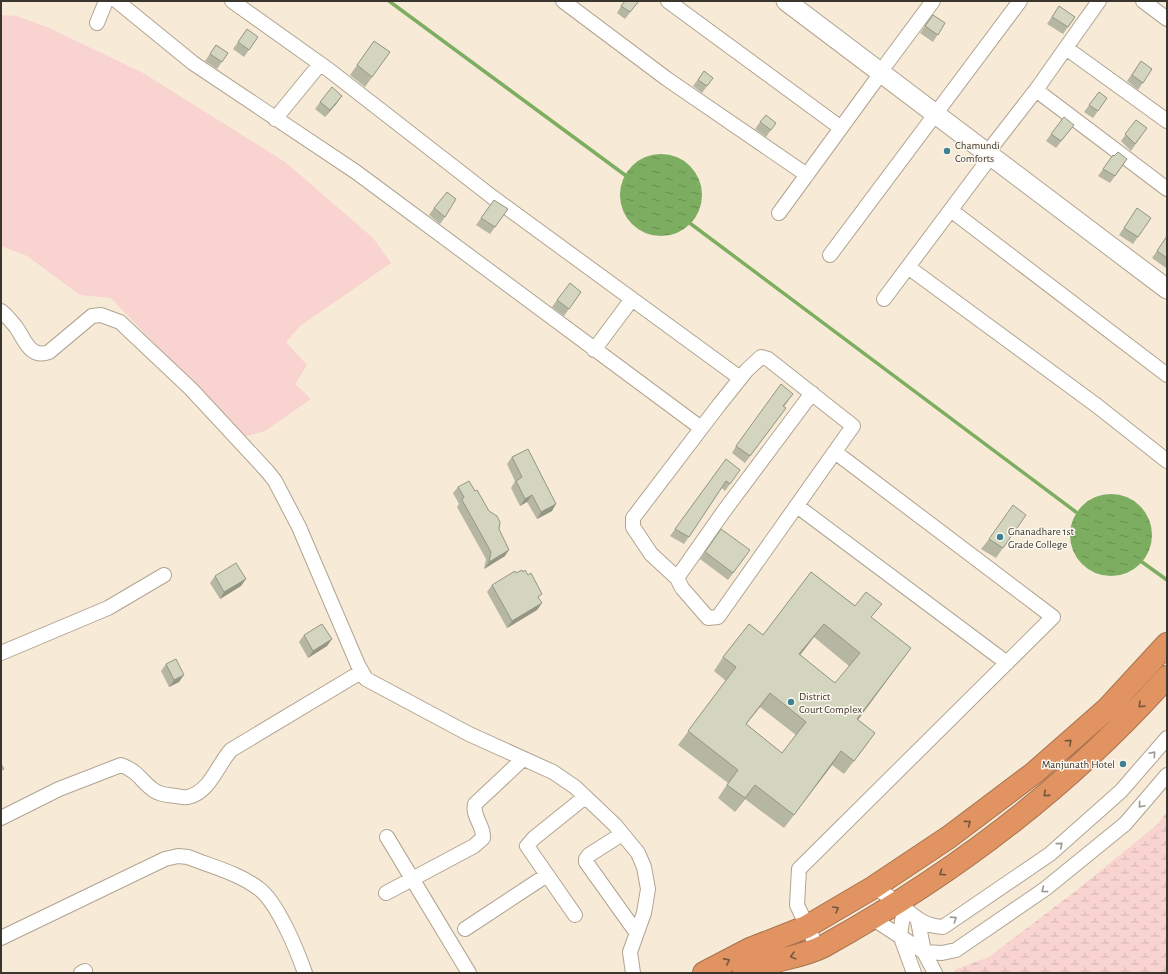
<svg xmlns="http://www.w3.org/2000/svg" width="1168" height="974" font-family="'Alegreya Sans',sans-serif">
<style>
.green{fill:#f8d3cf}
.wetland{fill:url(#wetland-marsh)}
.water{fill:url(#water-ripples)}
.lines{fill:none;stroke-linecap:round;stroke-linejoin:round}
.stream{stroke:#7dad60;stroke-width:3.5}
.street-casing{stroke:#b1a592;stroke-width:16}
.secondary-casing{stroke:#b1a592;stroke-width:21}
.highway-casing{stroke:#a7724f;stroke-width:24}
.street{stroke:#fff;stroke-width:14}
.secondary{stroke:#fff;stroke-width:19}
.highway{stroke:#e19361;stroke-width:22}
.wall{fill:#b6b7a3;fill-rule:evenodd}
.shaded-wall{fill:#949585}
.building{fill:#d4d5be;stroke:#949585;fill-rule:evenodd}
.oneway{stroke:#74563f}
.oneway2{stroke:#9c9a96}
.poi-dot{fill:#3e8192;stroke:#fef9f0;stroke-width:1.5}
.labels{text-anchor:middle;stroke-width:3;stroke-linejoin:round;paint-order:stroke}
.poi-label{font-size:11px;fill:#3a352d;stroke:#fef9f0;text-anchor:start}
</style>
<defs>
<pattern id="wetland-marsh" width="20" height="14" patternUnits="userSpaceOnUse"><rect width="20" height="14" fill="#f8d3cf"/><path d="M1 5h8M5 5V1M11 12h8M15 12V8" fill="none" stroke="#d5b6b2"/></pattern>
<pattern id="water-ripples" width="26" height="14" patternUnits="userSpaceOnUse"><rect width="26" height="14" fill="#7dad60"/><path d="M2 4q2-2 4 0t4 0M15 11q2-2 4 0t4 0" fill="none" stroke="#678e50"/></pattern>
</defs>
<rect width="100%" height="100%" fill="#f7ead6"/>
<path class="green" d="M1,15L16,16L47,27L143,73L285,162L373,238L391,263L300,326L286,342L307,365L295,384L311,399L265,431L243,437L111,298L80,295L27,256L1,246Z"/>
<path class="wetland" d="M1167,812V973H956L954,970L989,957L1077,890L1159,823Z"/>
<path class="water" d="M620 195a41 41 0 1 1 82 0a41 41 0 1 1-82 0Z
M1070 535a41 41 0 1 1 82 0a41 41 0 1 1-82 0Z"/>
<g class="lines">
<path class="stream" d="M389,1L625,175
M691,224L1076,512
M1142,562L1167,580"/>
<defs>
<path id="street" d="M117,1L193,63L356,172L701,428
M232,1L329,70L491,196L740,378
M563,1L667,79L807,175
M668,1L841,128
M1143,1L1167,19
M97,23L106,1
M1066,48L1167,121
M887,63L933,1
M1036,90L1167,189
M275,119L320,64
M994,144L1036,90L1099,1
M952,211L1167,375
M779,213L881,73
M830,255L1020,1
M908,267L1096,405L1167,461
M884,299L991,156
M1,311C7,316 11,321 16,327C25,340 30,359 49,352L92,316L101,315L120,322L191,389L268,472L275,481L299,527L358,665L366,679L469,734L553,772L575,787L615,825L638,853L644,867L648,889L644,913L630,952L633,973
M594,350L632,299
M797,506L1007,663
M677,578L651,554L633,527V518L719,405L747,370L761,357L768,359L853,426L718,617L708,618L682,588L677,578L724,511L812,393
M1,653L108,608L164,575
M1,818L59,789L121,765C140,772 141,782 155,791C161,795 169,795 176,796C179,796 184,798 188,797C210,792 218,764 231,750L361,672
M622,834L589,855L586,859V862L636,932
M387,837L469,973
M874,887C882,892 890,897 898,903C913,915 922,926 943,927L1050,854L1121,791L1167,738
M386,893L474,846L483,838C484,825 472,817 475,804L523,759
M904,908L900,935L914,973
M575,915L527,846L534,838L585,797
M872,918L924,952L942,953L956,950L1045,889L1125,824L1167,775
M918,921L924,952L935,973
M465,929L547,875
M1,938L165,859L178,856L188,857C210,866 238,873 258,888C277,901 297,950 305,973
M818,949L797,905L799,869L1053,617L835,452
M81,973L85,971"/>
<path id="secondary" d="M786,1L1167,289"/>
<path id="highway" d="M704,973L750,949L806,927L874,887L949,837L1034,773L1108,708L1167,644
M744,973C768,959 799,959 824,946C952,875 1070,786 1167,677"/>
</defs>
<use href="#street" class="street-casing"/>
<use href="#secondary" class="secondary-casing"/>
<use href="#highway" class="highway-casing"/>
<use href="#street" class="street"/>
<use href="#secondary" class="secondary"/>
<use href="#highway" class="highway"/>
</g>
<path class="wall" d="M639,1L625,19L617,13L621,6Z
M1059,6L1075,17L1063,34L1047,24Z
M933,15L945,23L933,42L920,33Z
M247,29L258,37L244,57L233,49Z
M374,41L390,52L365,87L350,75Z
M216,45L228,53L217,69L205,61Z
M1141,61L1152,69L1138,90L1127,81Z
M704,71L713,78L702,93L693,86Z
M1099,92L1107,98L1093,118L1084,112Z
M320,102L337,103L325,117L315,109Z
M1136,120L1147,128L1131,151L1121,141Z
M760,122L771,130L766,137L755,129Z
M1074,125L1056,148L1046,141L1051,134Z
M1113,155L1114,156L1127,159L1110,183L1098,176Z
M434,208L445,217L440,224L429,215Z
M1137,208L1151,218L1133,244L1119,235Z
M508,209L490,234L476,225L481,218Z
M1167,236V266L1166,268L1152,258Z
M581,292L564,316L552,307L557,300Z
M793,394L784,407L786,408L745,463L732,453L736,446Z
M512,457L552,511L537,519L527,502L520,506L511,488L515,481L507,464Z
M726,459L740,470L725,491L722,488L684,544L670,536Z
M458,487L475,491L499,529L505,556L484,569L486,559L457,507L459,504L453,493Z
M1026,515L996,558L981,549L989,539Z
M721,529L745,557L728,580L700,559Z
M811,572L911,648L858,720L875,733L865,747L844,774L832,765L784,828L745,799L735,812L718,798L728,783L678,745L726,681L714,671L723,657L763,635ZM814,637L849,666L835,683L800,655ZM760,707L796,735L782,753L746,724Z
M215,576L241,586L220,599L210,583Z
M492,585L539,598L542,603L537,610L507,628L487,592Z
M304,635L332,639L327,646L308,658L299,642Z
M166,664L179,682L169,687L161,671Z"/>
<path class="shaded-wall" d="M342,96L337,103L325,117L330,110Z
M532,495L527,502L520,506L525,499Z
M556,504L552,511L537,519L541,512Z
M509,550L505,556L484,569L489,562Z
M246,579L241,586L220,599L224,592Z
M542,603L537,610L507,628L512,621Z
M824,624L814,637L790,668L799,654Z
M332,639L327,646L308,658L313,651Z
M911,648L901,661L848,733L857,719Z
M184,675L179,682L169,687L174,680Z
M770,693L760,707L736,737L746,724Z
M841,751L832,765L784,828L794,815Z
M755,785L745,799L735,812L745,798Z"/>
<path class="building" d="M625,1H639L630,12L621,6Z
M1059,6L1075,17L1068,27L1052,17Z
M933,15L945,23L938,35L925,26Z
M247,29L258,37L249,50L238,42Z
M374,41L390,52L372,77L357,65Z
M216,45L228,53L222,62L210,54Z
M1141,61L1152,69L1143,83L1132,75Z
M704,71L713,78L707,86L698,80Z
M332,87L342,96L330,110L320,102Z
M1099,92L1107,98L1098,111L1089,105Z
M766,115L776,123L771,130L760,122Z
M1064,117L1074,125L1061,141L1051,134Z
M1136,120L1147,128L1135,144L1125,134Z
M1118,152L1127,159L1115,176L1103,169L1113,155L1114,156Z
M447,192L456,199L445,217L434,208Z
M494,200L508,209L495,227L481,218Z
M1137,208L1151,218L1138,237L1124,228Z
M1167,236V258L1157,251Z
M570,283L581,292L569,309L557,300Z
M781,384L793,394L783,406L786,408L750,456L736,446Z
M528,449L556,504L541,512L532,495L525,499L516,481L522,477L512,457Z
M726,459L740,470L730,484L726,481L689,537L675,529Z
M469,481L475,491L477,490L489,511L497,516L500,522L499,529L509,550L489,562L491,552L462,500L464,497L458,487Z
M1013,505L1026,515L1003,548L989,539Z
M721,529L750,550L733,573L705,552Z
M236,563L246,579L224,592L215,576Z
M522,570L523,572L525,570L528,575L531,573L542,594L538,597L542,603L512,621L492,585L515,571L516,573Z
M811,572L855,606L866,592L882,604L871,617L911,648L857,719L875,733L854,761L841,751L794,815L755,785L745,798L727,785L738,770L688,731L736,667L723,657L749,624L763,635ZM824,624L860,653L835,683L799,654ZM770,693L806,722L782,753L746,724Z
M322,624L332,639L313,651L304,635Z
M176,659L184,675L174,680L166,664Z
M1,764L4,769L1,770Z"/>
<defs><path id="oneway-chevron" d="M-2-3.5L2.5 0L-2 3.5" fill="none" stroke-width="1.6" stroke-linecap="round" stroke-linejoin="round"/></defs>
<g class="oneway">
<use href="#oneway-chevron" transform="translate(1141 705) rotate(136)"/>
<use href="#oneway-chevron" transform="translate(1069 742) rotate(-42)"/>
<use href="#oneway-chevron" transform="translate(1046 794) rotate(139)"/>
<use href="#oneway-chevron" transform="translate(968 823) rotate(-37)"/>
<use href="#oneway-chevron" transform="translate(942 873) rotate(146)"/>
<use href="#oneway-chevron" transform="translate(836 909) rotate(-31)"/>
<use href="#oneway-chevron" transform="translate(793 956) rotate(165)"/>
<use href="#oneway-chevron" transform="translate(727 961) rotate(-28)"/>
</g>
<g class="oneway2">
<use href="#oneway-chevron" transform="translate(1153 754) rotate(-49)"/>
<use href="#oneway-chevron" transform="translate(1141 805) rotate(131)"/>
<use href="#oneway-chevron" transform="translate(1060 845) rotate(-41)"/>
<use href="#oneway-chevron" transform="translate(1044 890) rotate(143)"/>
<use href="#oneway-chevron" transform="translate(954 919) rotate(-33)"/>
</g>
<g class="poi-dot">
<circle cx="947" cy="151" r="4"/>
<circle cx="1000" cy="537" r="4"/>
<circle cx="791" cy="702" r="4"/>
<circle cx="1123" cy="764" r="4"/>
</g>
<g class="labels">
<g class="poi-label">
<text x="955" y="149">Chamundi<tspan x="955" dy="13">Comforts</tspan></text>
<text x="1008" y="535">Gnanadhare 1st<tspan x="1008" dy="13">Grade College</tspan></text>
<text x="799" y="700">District<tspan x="799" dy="13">Court Complex</tspan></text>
<text x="1115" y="768" text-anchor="end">Manjunath Hotel</text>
</g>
</g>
<rect width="1168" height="974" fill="none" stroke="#3a352d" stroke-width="4"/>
</svg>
